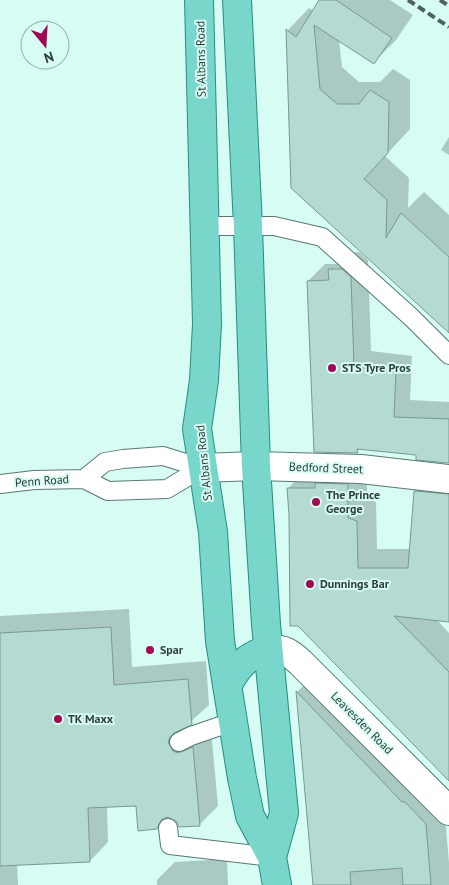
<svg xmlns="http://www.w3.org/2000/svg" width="449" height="885" font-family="'PT Sans',sans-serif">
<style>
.shadow{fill:#0003}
.building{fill:#b4dad2;stroke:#769a92}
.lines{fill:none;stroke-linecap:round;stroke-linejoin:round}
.lane-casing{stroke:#577972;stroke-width:20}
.street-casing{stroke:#577972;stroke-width:30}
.primary-casing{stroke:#248f81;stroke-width:30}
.lane{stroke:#fff;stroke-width:18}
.street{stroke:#fff;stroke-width:28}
.primary{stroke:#78d6ca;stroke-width:28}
.rail{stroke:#4e625e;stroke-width:4;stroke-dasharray:8 4;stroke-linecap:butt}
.poi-dot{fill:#9f0a52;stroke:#d6fcf4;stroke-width:2}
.labels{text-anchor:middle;stroke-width:4;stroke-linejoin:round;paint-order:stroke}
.street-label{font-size:12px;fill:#2f3e3b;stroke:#d6fcf4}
.poi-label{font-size:12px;font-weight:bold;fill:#2f3e3b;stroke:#d6fcf4;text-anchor:start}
</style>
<rect width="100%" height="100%" fill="#d6fcf4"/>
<path class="shadow" d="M321,0H390L413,15L396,40L374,62L339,40L342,67L359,82H380L393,69L410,80V129L385,156L409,178L408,208L424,192L449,215V320L293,187L288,30L309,8L314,11Z
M449,137V155L441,150Z
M359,252L368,260L371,351L412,356L410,400L449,402V462L418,454L361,448L357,452L308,281L325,264H336L347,253Z
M367,465V499L376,502L377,549H445L449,565V621L437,620L449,633V779L290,515L288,488L308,469Z
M432,474L449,476V535L415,491Z
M129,609L132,667L206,661L209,705L187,725L191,732L211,729L218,806L199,825L177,820L168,817L157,828L137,804L107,806L108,842L90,861L17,864L18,885H0V616Z
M315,674L444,805L449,863V885H315L297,692Z
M227,859L228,885H157V880L175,862Z"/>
<path class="building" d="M319,0H336L392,38L374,64L314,25L320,89L337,104H359L370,90L389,102L388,153L364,179L387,200L386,238L401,213L449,257V333L291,188L286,29L296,37Z
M328,269H342L351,277L354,367L396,372L394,417L449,419V463L416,460V455L357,449L358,453L314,452L307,281L329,280Z
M315,483L348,484V518L357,521L358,568H408L414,491L449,494V622L394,616L449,672V781L298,626H290L289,515L287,488H315Z
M111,627L114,685L188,679L192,725L174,733L170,737L168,742L173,751L178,753L193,747L200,826L179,827L176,821L167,817L161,820L157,829L138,831L136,806L88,808L90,862L0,866V633Z
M296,691L402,802H405L426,824L431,885H403L402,868L350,872L351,885H313Z"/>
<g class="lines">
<defs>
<path id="lane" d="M205,226H274L322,237L411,317L449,355
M84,479L105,462L123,459L163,456L202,468
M0,484L34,480L84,479L108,491L167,489L202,468
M179,742L191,736L232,722
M168,828L170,845L272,857"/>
<path id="street" d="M202,468L256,466L361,469L449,479
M268,649C285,649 289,652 301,663L449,811"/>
<path id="primary" d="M199,0L207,324L204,380L197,429L213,532L220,641L242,778L250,816L272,857L277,885
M237,0L248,226L256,466L266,624L284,813L272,857
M227,686C239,664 245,658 268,649"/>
</defs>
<use href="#lane" class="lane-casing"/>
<use href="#street" class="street-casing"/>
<use href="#primary" class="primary-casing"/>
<use href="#lane" class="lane"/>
<use href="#street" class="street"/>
<use href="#primary" class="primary"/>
<path class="rail" d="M408,0L449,27
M440,0L449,6"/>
</g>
<g class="poi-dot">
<circle cx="332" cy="368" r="5"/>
<circle cx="316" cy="502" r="5"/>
<circle cx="310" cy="584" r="5"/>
<circle cx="150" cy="650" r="5"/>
<circle cx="58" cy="719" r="5"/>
</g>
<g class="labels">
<g class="street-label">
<text transform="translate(201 59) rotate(-91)" y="4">St Albans Road</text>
<text transform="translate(204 463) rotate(-96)" y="4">St Albans Road</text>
<text transform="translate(326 468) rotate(2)" y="4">Bedford Street</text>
<text transform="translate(42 481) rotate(-4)" y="4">Penn Road</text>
<text transform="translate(362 723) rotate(45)" y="4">Leavesden Road</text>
</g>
<g class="poi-label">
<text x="342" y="372">STS Tyre Pros</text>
<text x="326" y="499">The Prince<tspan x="326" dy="14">George</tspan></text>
<text x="320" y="588">Dunnings Bar</text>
<text x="160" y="654">Spar</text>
<text x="68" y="723">TK Maxx</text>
</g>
</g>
<g transform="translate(45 45) rotate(162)"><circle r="24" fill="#d6fcf4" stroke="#93b0aa"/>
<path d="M0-4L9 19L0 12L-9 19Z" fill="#9f0a52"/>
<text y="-8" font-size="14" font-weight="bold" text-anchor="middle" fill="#2f3e3b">N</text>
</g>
</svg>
